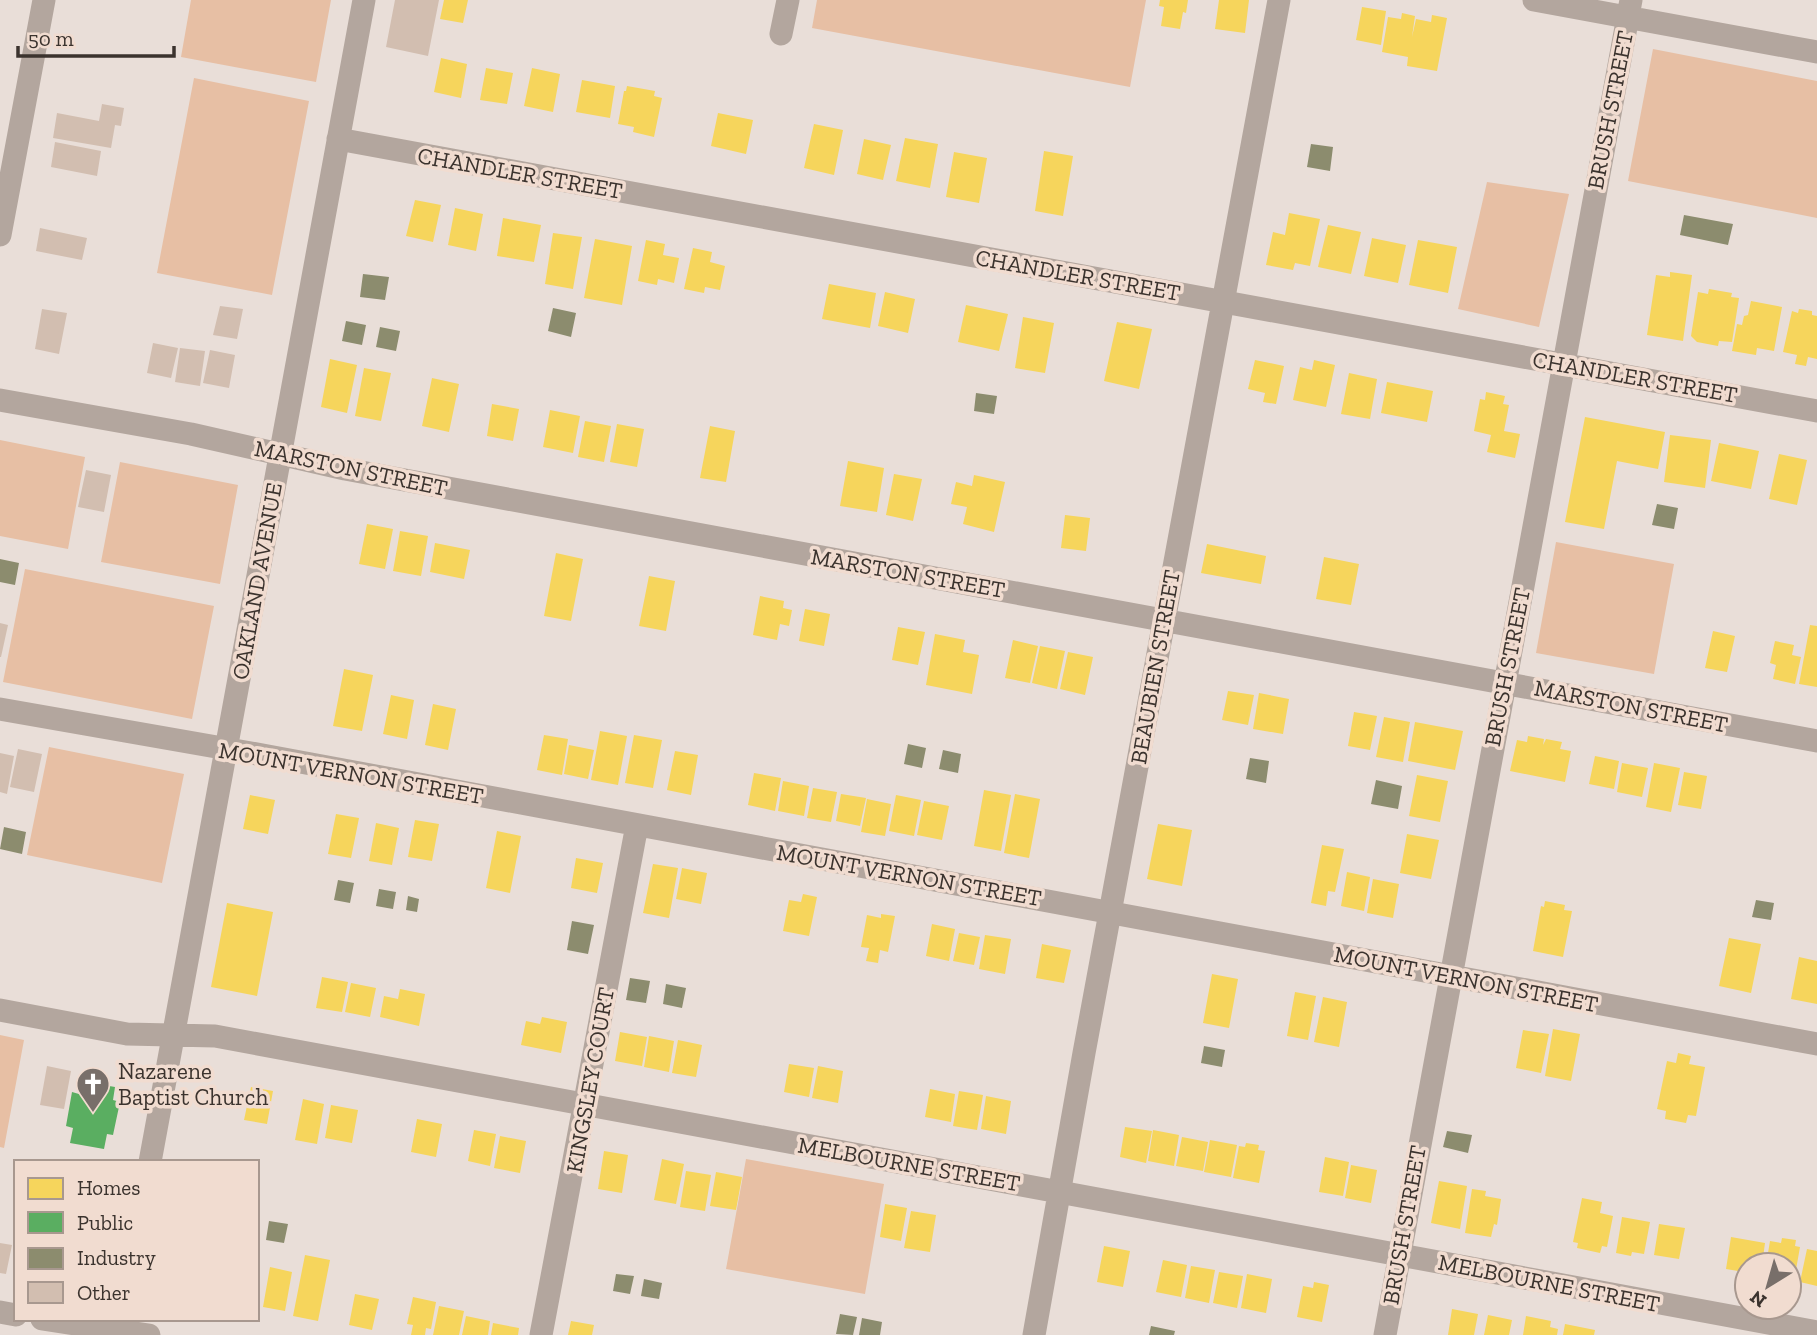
<svg xmlns="http://www.w3.org/2000/svg" width="1817" height="1335" font-family="'Zilla Slab',serif">
<style>
.green{fill:#e7bfa4}
.homes{fill:#f6d55c}
.public{fill:#5aae61}
.industry{fill:#8c8c6e}
.building{fill:#d2beb0}
.lines{fill:none;stroke-linecap:round;stroke-linejoin:round}
.minor{stroke:#b3a69e;stroke-width:23}
.labels{text-anchor:middle;stroke-width:7;stroke-linejoin:round;paint-order:stroke}
.street-label{font-size:23px;fill:#3b332e;stroke:#f1dcd0}
.poi-label{font-size:23px;fill:#3b332e;stroke:#f1dcd0;text-anchor:start}
</style>
<rect width="100%" height="100%" fill="#e9ded8"/>
<path class="green" d="M191,0H331L316,82L181,57Z
M817,0H1146L1130,87L812,28Z
M1653,49L1817,81V218L1628,181Z
M194,78L309,101L272,295L157,273Z
M1487,182L1569,194L1539,327L1458,309Z
M0,440L85,457L68,549L0,536Z
M120,462L238,485L220,584L101,562Z
M1556,542L1674,564L1654,674L1536,653Z
M25,569L214,606L192,719L3,682Z
M49,747L184,774L162,883L27,855Z
M0,1035L24,1040L4,1148L0,1147Z
M746,1159L884,1184L865,1294L726,1269Z"/>
<path class="homes" d="M444,0H468L463,23L440,19Z
M1160,0H1188L1186,13L1183,12L1180,29L1161,26L1164,7L1159,6Z
M1219,0H1249L1245,33L1215,29Z
M1362,7L1386,11L1381,45L1356,40Z
M1402,13L1415,16L1412,37L1416,19L1431,22L1432,15L1447,18L1437,71L1407,66L1408,57L1382,52L1388,17L1401,19Z
M441,58L467,64L461,98L434,92Z
M486,68L513,73L507,104L480,100Z
M532,68L560,74L553,112L524,106Z
M582,80L615,86L610,118L576,112Z
M627,86L655,91L654,96L662,98L654,137L633,132L634,127L618,124L624,91H626Z
M718,113L753,120L746,154L711,146Z
M814,124L843,130L834,175L804,168Z
M905,138L938,144L930,188L896,181Z
M864,139L891,145L883,180L857,174Z
M1044,151L1073,156L1063,216L1035,211Z
M954,152L987,158L979,203L946,197Z
M415,200L441,205L433,242L406,236Z
M455,208L483,214L476,251L448,245Z
M1289,213L1320,219L1310,266L1295,263L1293,270L1266,265L1273,232L1285,235Z
M503,218L541,225L534,262L497,256Z
M1328,225L1361,232L1351,274L1318,267Z
M553,233L582,237L573,289L545,284Z
M1372,238L1406,245L1398,283L1364,276Z
M595,239L632,246L622,305L584,298Z
M646,240L665,244L663,255L679,258L674,283L658,279L657,285L638,281Z
M1418,240L1457,247L1448,293L1409,285Z
M693,248L712,252L710,262L725,266L720,290L705,287L704,293L684,289Z
M1670,272L1692,275L1683,341L1647,335L1656,275L1670,277Z
M829,284L876,293L870,328L822,319Z
M1709,289L1732,293L1731,297L1739,298L1732,342L1719,341L1718,346L1697,342L1691,336L1698,292L1708,294Z
M885,292L915,299L908,333L878,326Z
M1751,301L1782,307L1774,351L1757,348L1756,355L1732,351L1737,324L1742,325L1744,316L1748,315Z
M966,305L1008,314L999,351L958,342Z
M1799,309L1812,311V315L1817,316V359L1808,357L1806,366L1795,364L1797,355L1783,352L1792,311L1798,313Z
M1023,317L1054,323L1045,373L1015,368Z
M1117,322L1152,329L1139,389L1104,381Z
M330,359L357,365L347,413L321,407Z
M1255,360L1284,366L1276,404L1263,402L1265,393L1248,389Z
M1314,360L1335,365L1326,407L1293,400L1300,367L1312,370Z
M364,368L391,373L381,421L355,416Z
M1349,373L1377,379L1370,419L1341,414Z
M432,378L459,384L449,432L422,426Z
M1387,382L1433,391L1427,422L1381,413Z
M1486,392L1505,396L1503,404L1509,405L1504,431L1520,434L1515,458L1487,452L1491,435L1474,431L1480,399L1485,400Z
M492,404L519,409L513,441L487,436Z
M550,410L580,416L573,453L543,447Z
M1585,417L1665,432L1658,469L1617,461L1604,529L1565,522Z
M585,421L611,426L604,462L578,457Z
M617,424L644,429L637,467L610,462Z
M710,426L735,431L726,482L700,478Z
M1670,435L1711,440L1705,488L1664,482Z
M1719,443L1759,451L1751,489L1711,481Z
M1779,454L1807,460L1797,505L1769,499Z
M848,461L884,468L877,512L840,506Z
M894,474L922,479L913,521L886,515Z
M974,475L1005,482L994,532L963,524L967,507L951,504L956,482L972,486Z
M1065,515L1090,518L1086,551L1061,548Z
M367,524L393,529L385,569L359,564Z
M400,531L428,536L421,576L393,571Z
M435,543L470,550L464,579L430,572Z
M1207,544L1266,556L1261,584L1201,573Z
M556,553L583,559L571,621L544,616Z
M1324,557L1359,564L1351,605L1316,599Z
M649,576L675,581L666,631L639,626Z
M760,596L784,601L783,608L792,610L789,626L780,624L777,640L753,635Z
M805,609L830,614L824,646L799,641Z
M1810,625L1817,626V687L1799,684Z
M898,627L925,632L918,665L892,660Z
M1713,631L1735,636L1727,672L1705,668Z
M935,634L965,640L963,652L979,655L972,694L926,685Z
M1013,640L1038,646L1030,683L1005,678Z
M1775,641L1794,645L1792,655L1801,657L1795,684L1773,679L1776,665L1770,663Z
M1040,646L1065,651L1057,689L1032,683Z
M1068,652L1093,657L1085,695L1060,689Z
M344,669L373,675L362,731L333,726Z
M1228,691L1254,695L1248,725L1222,720Z
M1259,693L1289,699L1283,734L1253,729Z
M391,695L414,700L407,739L383,734Z
M433,704L456,709L448,750L425,745Z
M1354,712L1377,716L1370,750L1348,746Z
M1384,717L1410,722L1403,762L1376,757Z
M1415,722L1463,731L1455,770L1408,761Z
M600,731L627,736L618,785L591,780Z
M544,735L568,739L562,775L537,770Z
M634,735L662,740L653,788L625,783Z
M1528,736L1544,739L1543,745L1546,739L1562,742L1560,749L1571,751L1565,782L1510,771L1517,740L1527,742Z
M569,745L594,750L588,779L564,774Z
M675,751L698,755L691,795L667,790Z
M1595,756L1619,761L1614,789L1589,784Z
M1622,763L1648,768L1642,797L1617,792Z
M1654,763L1680,768L1671,812L1646,807Z
M1684,772L1707,776L1701,809L1678,805Z
M754,773L781,778L775,811L748,805Z
M1417,775L1448,781L1440,822L1409,816Z
M783,781L809,786L804,816L778,811Z
M813,788L837,792L831,822L807,818Z
M984,790L1011,795L1001,851L974,846Z
M841,794L866,798L860,826L836,821Z
M1015,794L1040,799L1029,858L1004,853Z
M250,795L275,800L268,834L243,829Z
M896,795L921,800L914,836L889,831Z
M867,799L891,804L885,836L861,832Z
M924,801L949,806L942,840L917,835Z
M336,814L359,818L351,858L328,854Z
M415,820L439,824L432,861L408,857Z
M376,823L399,828L392,865L369,861Z
M1158,824L1192,830L1182,886L1147,879Z
M497,831L521,836L510,893L486,888Z
M1407,834L1439,840L1431,879L1400,873Z
M1322,845L1344,849L1335,892L1328,891L1326,906L1311,903Z
M576,858L603,863L597,893L571,888Z
M653,864L678,868L669,918L643,913Z
M682,868L707,873L701,904L676,899Z
M1347,872L1370,877L1364,911L1341,906Z
M1373,879L1399,884L1393,918L1367,913Z
M803,894L817,897L809,936L783,931L789,900L801,902Z
M1545,901L1565,905L1564,910L1572,911L1563,957L1533,951L1541,906L1544,907Z
M227,903L273,912L257,996L211,987Z
M881,914L895,916L888,952L880,950L878,963L866,961L869,948L861,947L867,915L881,918Z
M932,924L955,929L949,961L926,956Z
M959,933L980,937L974,965L953,961Z
M985,935L1011,939L1005,974L979,969Z
M1729,938L1761,944L1751,993L1719,986Z
M1042,944L1071,950L1064,983L1036,978Z
M1799,957L1817,961V1004L1791,999Z
M1212,974L1238,979L1229,1028L1203,1023Z
M322,977L348,982L342,1012L316,1008Z
M351,983L376,988L370,1017L345,1012Z
M400,989L425,994L419,1026L380,1017L384,996L398,999Z
M1295,992L1316,996L1308,1040L1287,1036Z
M1323,997L1347,1002L1339,1047L1314,1042Z
M542,1017L567,1022L561,1053L521,1045L526,1021L540,1024Z
M1553,1029L1580,1034L1571,1081L1545,1076Z
M1523,1030L1549,1034L1541,1073L1516,1068Z
M620,1032L647,1037L642,1066L615,1061Z
M649,1036L674,1041L669,1072L644,1067Z
M678,1040L702,1045L696,1077L672,1073Z
M1678,1053L1691,1056L1689,1064L1705,1067L1696,1116L1688,1115L1686,1123L1665,1119L1666,1111L1657,1109L1667,1061L1676,1063Z
M789,1064L814,1068L809,1097L784,1092Z
M818,1066L843,1071L838,1103L812,1098Z
M251,1087L273,1091L267,1124L244,1120Z
M930,1089L955,1094L951,1122L925,1117Z
M959,1091L983,1095L977,1130L953,1126Z
M986,1096L1011,1101L1006,1134L981,1129Z
M303,1099L324,1104L317,1144L295,1140Z
M331,1105L358,1110L352,1143L325,1138Z
M417,1119L442,1124L436,1157L411,1152Z
M1125,1127L1152,1131L1146,1163L1120,1157Z
M474,1130L496,1134L490,1166L468,1161Z
M1153,1130L1179,1135L1174,1166L1148,1161Z
M500,1136L526,1141L520,1173L494,1168Z
M1182,1137L1208,1142L1203,1171L1176,1166Z
M1210,1140L1237,1145L1231,1177L1204,1172Z
M1246,1143L1259,1145L1258,1150L1265,1151L1259,1183L1233,1178L1239,1146L1245,1147Z
M604,1151L628,1155L622,1193L598,1189Z
M1325,1157L1349,1162L1343,1196L1319,1192Z
M662,1159L684,1164L676,1204L654,1200Z
M1351,1165L1377,1170L1371,1203L1345,1198Z
M686,1171L711,1175L705,1211L680,1207Z
M716,1172L742,1177L736,1210L710,1206Z
M1439,1181L1467,1186L1460,1229L1431,1223Z
M1472,1189L1486,1191L1485,1196L1501,1199L1497,1225L1494,1224L1491,1237L1465,1233Z
M1582,1198L1602,1202L1600,1213L1613,1216L1607,1247L1602,1246L1600,1253L1577,1248L1578,1243L1573,1242Z
M885,1204L907,1208L901,1241L880,1237Z
M911,1211L936,1215L930,1252L904,1248Z
M1622,1217L1650,1222L1644,1254L1632,1252L1631,1256L1616,1253Z
M1659,1224L1685,1228L1679,1259L1654,1255Z
M1731,1237L1765,1243L1762,1265H1747V1279L1743,1278L1744,1272L1726,1269Z
M1782,1238L1796,1240L1795,1246L1800,1247L1794,1281L1789,1280V1265H1766L1770,1241L1781,1243Z
M1104,1246L1130,1251L1123,1287L1097,1282Z
M1807,1249L1817,1251V1286L1800,1282Z
M305,1255L330,1260L318,1321L293,1316Z
M1163,1260L1187,1265L1181,1297L1156,1292Z
M1191,1266L1215,1270L1209,1303L1185,1298Z
M270,1267L292,1272L285,1311L263,1307Z
M1219,1272L1243,1276L1237,1308L1213,1303Z
M1247,1274L1272,1279L1266,1313L1241,1308Z
M1314,1282L1329,1285L1322,1322L1297,1317L1303,1286L1313,1288Z
M355,1294L379,1299L372,1330L349,1325Z
M413,1297L436,1302L431,1329L426,1328L425,1335H411L413,1325L407,1324Z
M439,1306L464,1311L459,1335H433Z
M1452,1309L1478,1314L1474,1335H1448Z
M1488,1315L1512,1320L1509,1335H1484Z
M466,1316L490,1321L488,1335H462Z
M1526,1316L1551,1321L1550,1327L1558,1329L1557,1335H1523Z
M571,1321L594,1325L592,1335H568Z
M493,1323L519,1328L518,1335H491Z
M1565,1324L1595,1330L1594,1335H1563Z"/>
<path class="public" d="M81,1081L115,1087L113,1100L120,1102L113,1135L107,1134L104,1149L70,1143L73,1128L66,1126L72,1092L79,1094Z"/>
<path class="industry" d="M1311,144L1333,147L1330,171L1307,167Z
M1684,215L1733,224L1728,245L1680,235Z
M363,274L389,277L385,300L360,297Z
M553,308L576,313L571,337L548,331Z
M346,321L366,325L362,345L342,341Z
M380,327L400,331L396,351L376,347Z
M976,393L997,396L994,414L974,411Z
M1657,504L1678,508L1674,529L1652,525Z
M0,559L19,563L15,585L0,582Z
M908,744L926,748L922,768L904,764Z
M943,750L961,754L958,773L939,769Z
M1250,758L1269,761L1266,783L1246,779Z
M1376,780L1402,786L1398,809L1371,804Z
M4,827L26,832L22,854L0,849Z
M338,880L354,883L350,903L334,900Z
M379,889L396,892L393,909L376,906Z
M408,896L419,899L417,912L406,910Z
M1756,900L1774,903L1771,920L1752,917Z
M572,921L594,925L588,954L567,950Z
M630,978L650,981L646,1003L626,1000Z
M666,984L686,988L682,1008L663,1004Z
M1204,1046L1225,1050L1222,1067L1201,1063Z
M1447,1131L1472,1135L1468,1153L1443,1147Z
M269,1221L288,1224L284,1243L266,1240Z
M616,1274L634,1276L630,1294L613,1291Z
M644,1279L662,1283L659,1299L641,1296Z
M840,1314L857,1317L853,1335L836,1334Z
M862,1318L882,1322L880,1335H859Z
M1151,1326L1175,1331L1174,1335H1149Z"/>
<path class="building" d="M395,0H439L428,56L386,47Z
M102,104L124,108L121,126L115,125L111,148L53,138L57,113L99,121Z
M55,142L101,151L97,176L51,167Z
M40,228L87,238L82,260L36,251Z
M220,306L243,309L237,339L213,335Z
M42,309L67,313L59,354L35,349Z
M153,343L178,348L171,378L147,373Z
M180,348L205,351L200,386L175,382Z
M210,350L235,355L229,388L203,383Z
M86,470L111,475L104,512L78,507Z
M0,623L8,625L1,657H0Z
M18,749L42,754L34,792L10,787Z
M0,753L14,756L7,794L0,792Z
M47,1066L71,1071L64,1109L40,1105Z
M0,1243L12,1245L6,1274L0,1273Z"/>
<g class="lines">
<path class="minor" d="M1534,0L1817,52
M781,34L788,0
M338,139L1817,411
M0,235L44,0
M0,400L191,434L345,469L1817,741
M0,709L268,756L1817,1044
M0,1010L127,1034L215,1036L1817,1332
M150,1162L364,0
M0,1312L16,1315
M42,1319L149,1335
M541,1335L637,825
M1034,1335L1084,1053L1279,0
M1385,1335L1631,0"/>
</g>
<defs>
<symbol id="church-pin" viewBox="-11 -11 22 30"><path d="M0 17L-7.5 6A9.5 9.5 0 1 1 7.5 6Z" fill="#786f6a" stroke="#f1dcd0"/><path d="M-1.2-6h2.4v3.5h3.3v2.4h-3.3V6h-2.4V-.1h-3.3v-2.4h3.3Z" fill="#fff"/></symbol>
</defs>
<g fill-rule="evenodd">
<use href="#church-pin" x="74" y="1065" width="38" height="52"/>
</g>
<g class="labels">
<g class="street-label">
<text transform="translate(1610 110) rotate(-79)" y="8">BRUSH STREET</text>
<text transform="translate(520 173) rotate(10)" y="8">CHANDLER STREET</text>
<text transform="translate(1078 275) rotate(10)" y="8">CHANDLER STREET</text>
<text transform="translate(1635 377) rotate(10)" y="8">CHANDLER STREET</text>
<text transform="translate(351 468) rotate(12)" y="8">MARSTON STREET</text>
<text transform="translate(908 573) rotate(10)" y="8">MARSTON STREET</text>
<text transform="translate(257 581) rotate(-80)" y="8">OAKLAND AVENUE</text>
<text transform="translate(1155 667) rotate(-80)" y="8">BEAUBIEN STREET</text>
<text transform="translate(1507 667) rotate(-79)" y="8">BRUSH STREET</text>
<text transform="translate(1631 706) rotate(11)" y="8">MARSTON STREET</text>
<text transform="translate(351 773) rotate(10)" y="8">MOUNT VERNON STREET</text>
<text transform="translate(909 875) rotate(10)" y="8">MOUNT VERNON STREET</text>
<text transform="translate(1466 979) rotate(11)" y="8">MOUNT VERNON STREET</text>
<text transform="translate(590 1080) rotate(-80)" y="8">KINGSLEY COURT</text>
<text transform="translate(909 1164) rotate(10)" y="8">MELBOURNE STREET</text>
<text transform="translate(1404 1225) rotate(-80)" y="8">BRUSH STREET</text>
<text transform="translate(1549 1283) rotate(11)" y="8">MELBOURNE STREET</text>
</g>
<g class="poi-label">
<text x="118" y="1079">Nazarene<tspan x="118" dy="26">Baptist Church</tspan></text>
</g>
</g>
<rect x="14" y="1160" width="245" height="161" fill="#f1dcd0" stroke="#a8988f" stroke-width="2"/>
<rect x="28" y="1178" width="35" height="21" fill="#f6d55c" stroke="#a8988f" stroke-width="2"/>
<text x="77" y="1195" font-size="21" fill="#3b332e">Homes</text>
<rect x="28" y="1212" width="35" height="21" fill="#5aae61" stroke="#a8988f" stroke-width="2"/>
<text x="77" y="1230" font-size="21" fill="#3b332e">Public</text>
<rect x="28" y="1248" width="35" height="21" fill="#8c8c6e" stroke="#a8988f" stroke-width="2"/>
<text x="77" y="1265" font-size="21" fill="#3b332e">Industry</text>
<rect x="28" y="1282" width="35" height="21" fill="#d2beb0" stroke="#a8988f" stroke-width="2"/>
<text x="77" y="1300" font-size="21" fill="#3b332e">Other</text>
<g transform="translate(1768 1286) rotate(217)"><circle r="33" fill="#f1dcd0" stroke="#a8988f" stroke-width="2"/>
<path d="M0-5L12 26L0 18L-12 26Z" fill="#786f6a"/>
<text y="-10" font-size="19" font-weight="bold" text-anchor="middle" fill="#3b332e">N</text>
</g>
<path d="M18 46v10h156v-10" fill="none" stroke="#3b332e" stroke-width="3.5"/>
<text x="28" y="46" font-size="21" fill="#3b332e" stroke="#f1dcd0" stroke-width="5" paint-order="stroke">50 m</text>
</svg>
